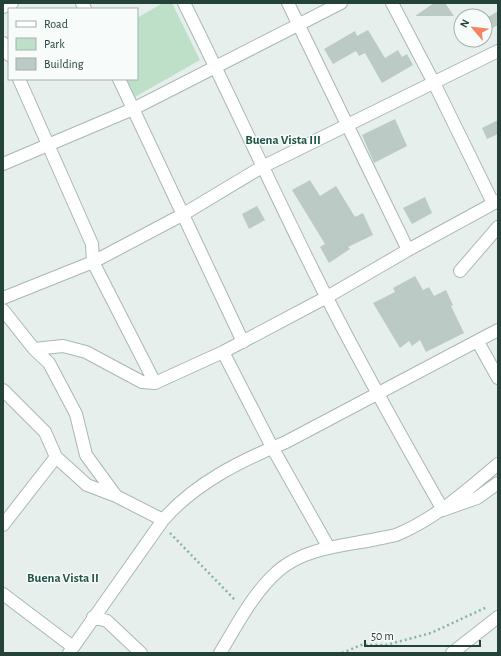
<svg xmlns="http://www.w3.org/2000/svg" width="501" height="656" font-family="'Alegreya Sans',sans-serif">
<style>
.green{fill:#bfe0c8}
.building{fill:#bbcac4}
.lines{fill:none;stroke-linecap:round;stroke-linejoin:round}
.minor-casing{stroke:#a8b8b2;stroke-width:14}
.path{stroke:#86b3a5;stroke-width:2.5;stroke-dasharray:2 3;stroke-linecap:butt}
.minor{stroke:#fff;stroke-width:12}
.labels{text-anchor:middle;stroke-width:3;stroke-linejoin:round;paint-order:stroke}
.neighbourhood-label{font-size:13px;font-weight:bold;fill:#1f5548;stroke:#f7fbf9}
</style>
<rect width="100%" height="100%" fill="#e6efeb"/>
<path class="green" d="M163,3H172L200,60L135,97L126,79H137V18Z"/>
<path class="building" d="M434,3H445L454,16H415Z
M498,11V25L485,32V19Z
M368,30L385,58L398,50L402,57L407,54L413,65L382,83L365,53L359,56L356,51L333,64L324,49L355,31L357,36Z
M395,119L407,146L374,163L362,135Z
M498,120V134L487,139L482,128Z
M310,180L320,196L336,186L355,217L363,213L373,235L348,247L350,249L329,263L320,247L325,244L292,190Z
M425,197L432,213L412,224L403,208Z
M257,206L265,220L249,229L242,214Z
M415,276L423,290L429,287L434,296L446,290L453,305L451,306L464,333L426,352L420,340L412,346L409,341L400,348L373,303L395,292L393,288Z"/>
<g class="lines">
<defs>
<path id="minor" d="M82,3L85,9
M184,3C233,101 277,200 327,298C364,370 403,440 443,510L477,498L498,483
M288,3L408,250
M392,3L434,83L493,203
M3,7L12,3
M3,43L9,55
M19,79L92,244L93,262L155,383
M119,79L243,342
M3,164L133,109L341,3
M460,271L498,227
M3,298L93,262L182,215L262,167L498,51
M3,310L34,349
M478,342L498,378
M223,352L272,447L329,548
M3,390L45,432L56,457L87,485L116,496
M163,520L116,496L86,455L76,414L49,363L34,349L63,346L86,352L142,382L155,383L223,352L327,297L408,250L498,201
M3,525L56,457
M3,594L73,647
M93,617L107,621L141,653
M69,653L163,520C195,483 242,460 286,442L498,330
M220,653C237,625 253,593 278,571C303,549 340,546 372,540C380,538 388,537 396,535C435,519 466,491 498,464
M452,653L498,617"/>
</defs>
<use href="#minor" class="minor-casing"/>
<path class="path" d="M170,533L236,601
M342,653L361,645H386L431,633L487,607"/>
<use href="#minor" class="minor"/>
</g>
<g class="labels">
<g class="neighbourhood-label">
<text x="283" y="144">Buena Vista III</text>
<text x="63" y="582">Buena Vista II</text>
</g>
</g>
<rect width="501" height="656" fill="none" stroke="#24423a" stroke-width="8"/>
<rect x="8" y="8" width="130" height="72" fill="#f7fbf9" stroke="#a3b1ad"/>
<rect x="16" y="21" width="20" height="6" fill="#ffffff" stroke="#a3b1ad"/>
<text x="44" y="28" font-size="12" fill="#24423a">Road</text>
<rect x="16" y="38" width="20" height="12" fill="#bfe0c8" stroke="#a3b1ad"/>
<text x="44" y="48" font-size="12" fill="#24423a">Park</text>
<rect x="16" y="58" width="20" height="12" fill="#bbcac4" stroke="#a3b1ad"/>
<text x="44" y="68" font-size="12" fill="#24423a">Building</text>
<g transform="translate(473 28) rotate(298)"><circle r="19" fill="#f7fbf9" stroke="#a3b1ad"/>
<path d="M0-3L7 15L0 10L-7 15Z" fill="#f4845f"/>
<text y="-6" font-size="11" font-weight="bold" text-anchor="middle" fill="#24423a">N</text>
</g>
<path d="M365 640v6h115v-6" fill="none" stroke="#24423a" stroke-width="2"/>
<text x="371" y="640" font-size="12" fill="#24423a" stroke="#f7fbf9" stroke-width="3" paint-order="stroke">50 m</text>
</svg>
